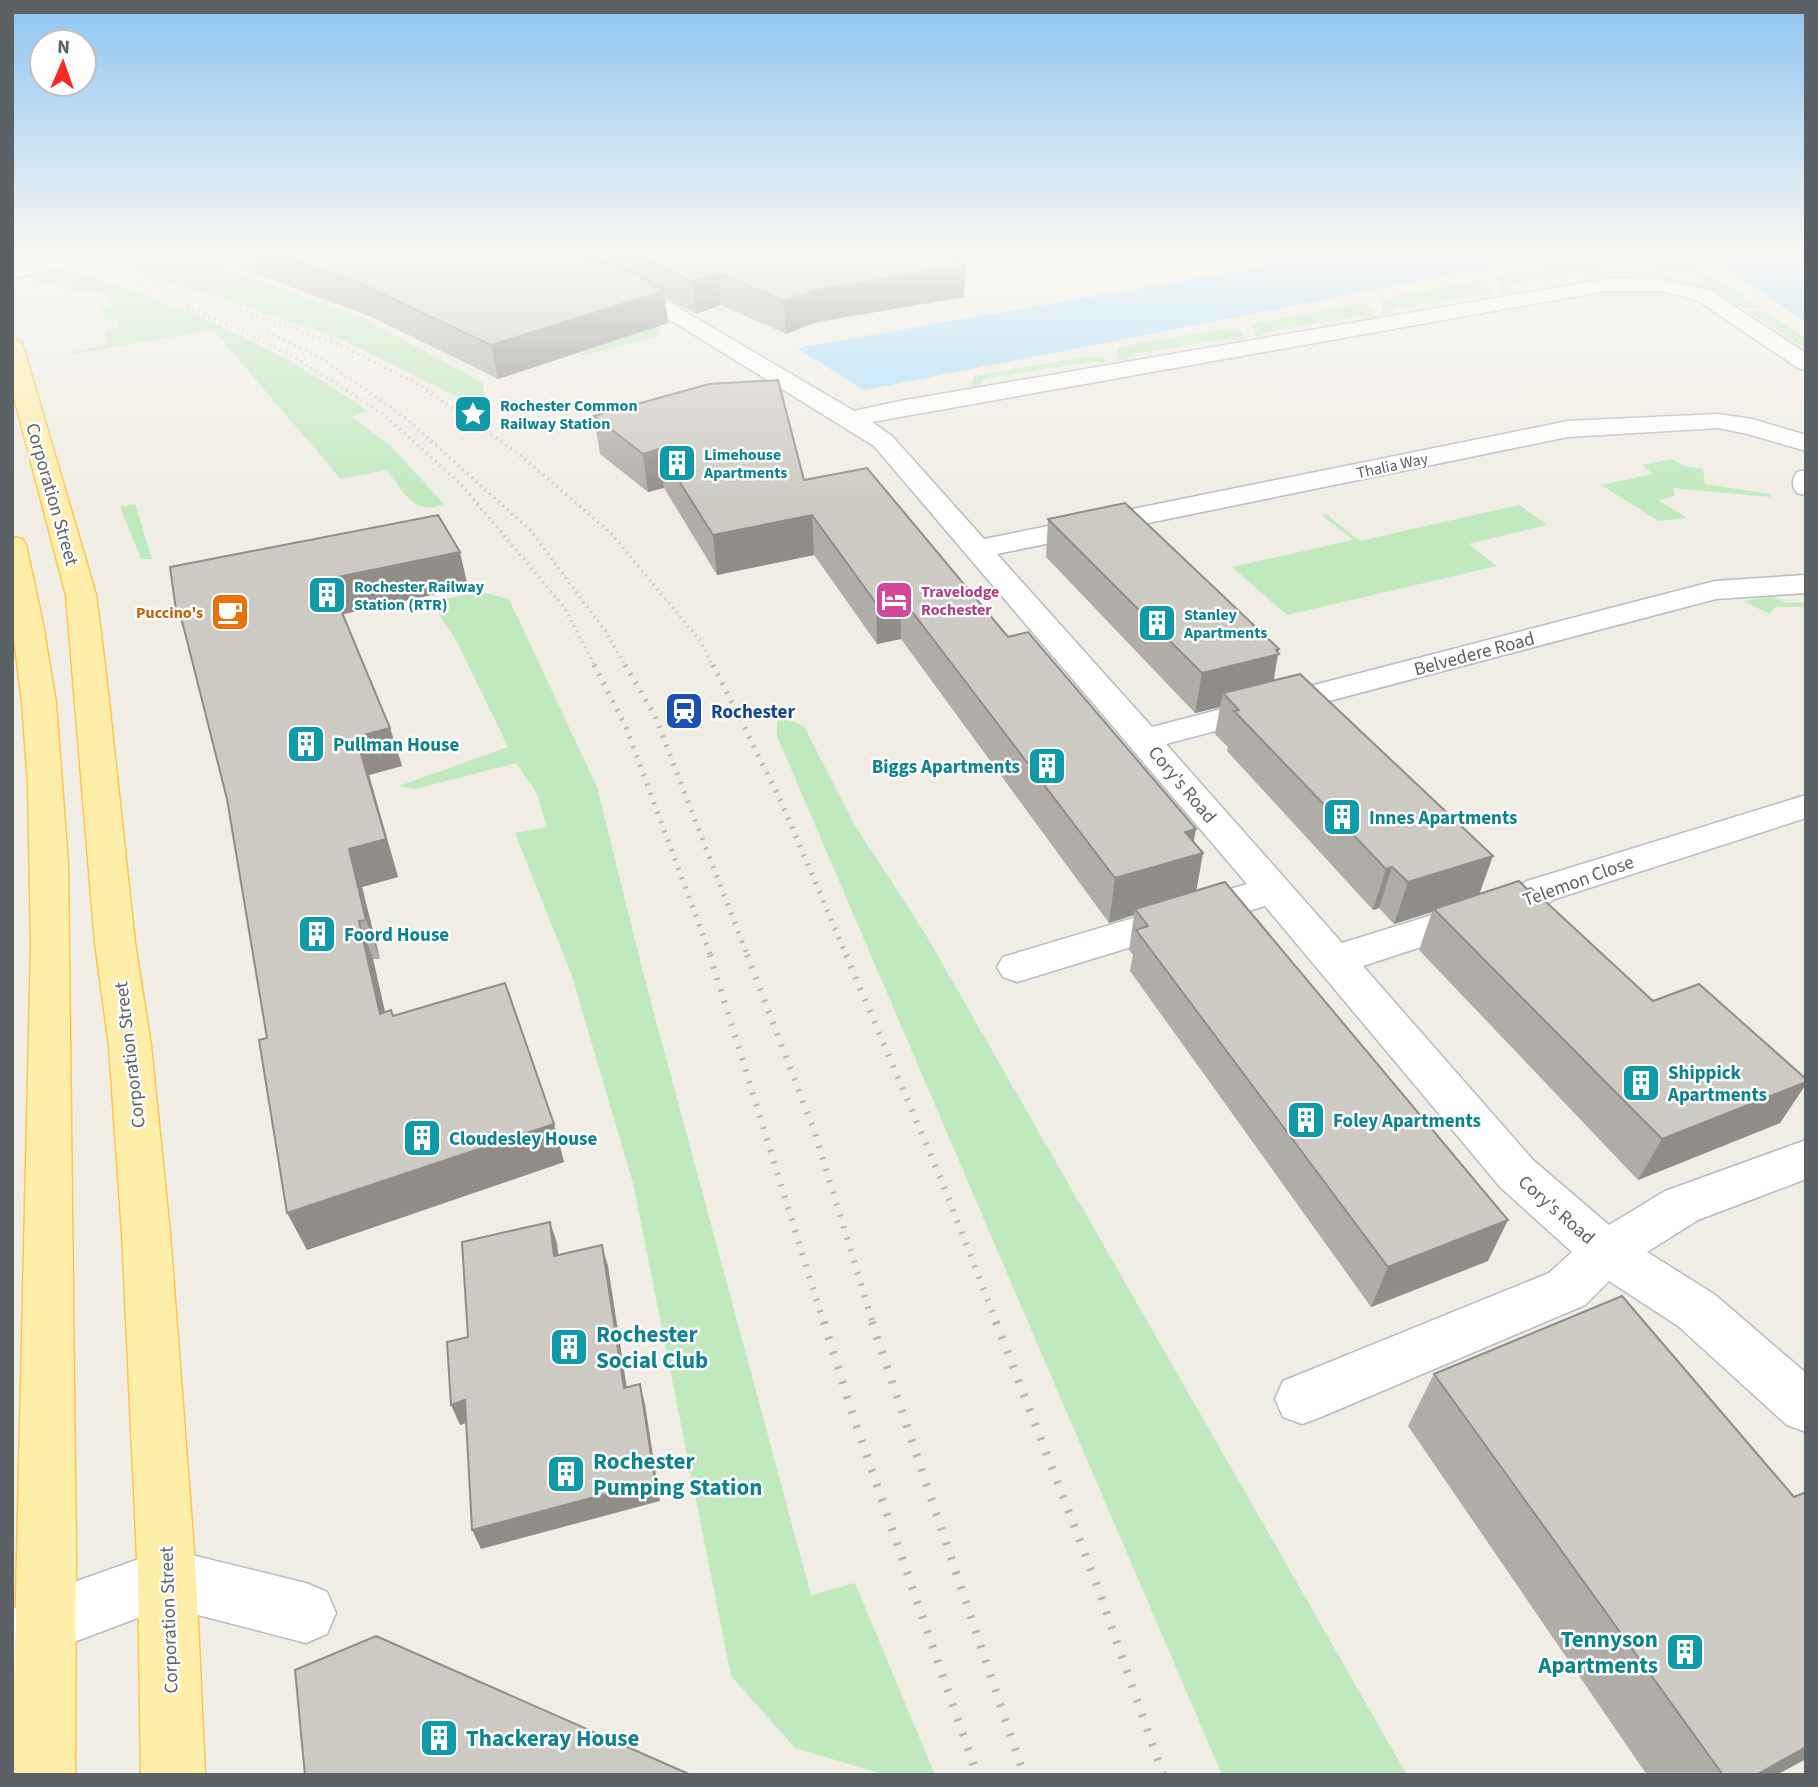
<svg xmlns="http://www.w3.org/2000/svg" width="1818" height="1787" font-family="'Source Sans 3',sans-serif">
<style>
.green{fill:#c0e9be}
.water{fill:#a4dbff}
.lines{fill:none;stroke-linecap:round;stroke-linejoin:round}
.minor-casing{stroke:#b7babf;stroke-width:3}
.major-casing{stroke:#fdc550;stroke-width:3}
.minor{fill:#fff;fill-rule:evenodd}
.major{fill:#ffeea9;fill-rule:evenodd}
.rail-far3{stroke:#b5b6b7;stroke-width:3.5;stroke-dasharray:1 5;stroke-linecap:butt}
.rail-far2{stroke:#b5b6b7;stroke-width:5;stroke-dasharray:2 8;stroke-linecap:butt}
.rail-far1{stroke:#b5b6b7;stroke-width:6;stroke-dasharray:2 10;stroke-linecap:butt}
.rail{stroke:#b5b6b7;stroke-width:8;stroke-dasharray:2.5 13;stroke-linecap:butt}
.wall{fill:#b0ada8}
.shaded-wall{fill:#908d88}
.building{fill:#cdc9c3;stroke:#908d88;stroke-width:2}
.labels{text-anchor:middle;stroke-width:5;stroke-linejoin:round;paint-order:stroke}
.far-culture-label{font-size:16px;font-weight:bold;fill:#0d838f;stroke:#fff;text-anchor:start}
.far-street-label{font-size:16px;fill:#5c6166;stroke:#fff}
.far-hotel-label{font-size:16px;font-weight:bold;fill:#b23c85;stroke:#fff;text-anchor:start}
.far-food-label{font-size:16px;font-weight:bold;fill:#c56008;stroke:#fff;text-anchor:end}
.street-label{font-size:19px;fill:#5c6166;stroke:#fff}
.transit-label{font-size:19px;font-weight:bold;fill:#164399;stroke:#fff;text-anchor:start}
.culture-label{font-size:19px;font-weight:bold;fill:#0d838f;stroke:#fff;text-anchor:start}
.near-culture-label{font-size:23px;font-weight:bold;fill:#0d838f;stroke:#fff;text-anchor:start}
</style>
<rect width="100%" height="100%" fill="#f0ede4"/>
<path class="green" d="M116,254H185L266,282L366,319L483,383L486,411L334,336L95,258Z
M189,254H323L258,275Z
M1657,254L1685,259L1700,267L1692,276L1635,267L1582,266L1558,263L1589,257L1603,259L1601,257Z
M1551,265L1672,274L1671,280L1645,279L1636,272L1594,273L1600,279H1593L1584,273L1549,278L1559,285L1542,279L1505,286L1514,292L1504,294L1494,276Z
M62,268C172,299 275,345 368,411L352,417L390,445L444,504C414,517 403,490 386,470L341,479L213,330L72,354V352L108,345L106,330L119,327L118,319L105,321L100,307L110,305L106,294L84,292L50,283L34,285L39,275Z
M1703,273L1712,275L1760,308H1744L1719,294L1681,284L1683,280L1694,282Z
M1483,279L1495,296L1481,295L1396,309L1392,313L1383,315L1379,299Z
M1359,303L1369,306L1376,317L1359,316L1267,332L1256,337L1252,324Z
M1764,311L1806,338V349L1749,312Z
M653,324L660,329V335L583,356L578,353L630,336Z
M1231,328L1242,330L1244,340L1230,339L1133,354L1126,360H1117V347Z
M1083,357H1103L1107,362H1089L984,379L978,386L969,387L975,376Z
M1672,459L1684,466L1703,469L1705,484L1769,494L1771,497L1673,488L1675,496L1658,500L1687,518L1659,521L1601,485L1653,474L1642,465Z
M135,504L152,559H141L120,507Z
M1519,505L1547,525L1468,544L1497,566L1287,615L1232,567L1353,540L1322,515L1326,514L1360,541Z
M480,592L509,599L597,787L644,976L811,1595L855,1583L935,1775H886L795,1748L731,1676L633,1183L571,973L515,833L547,827L536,792L516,763L415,789L399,786L508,747L455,638L433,605L439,600Z
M1772,597L1787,603L1806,602V607H1775L1769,614L1744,601Z
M777,714L804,726L854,824L926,935L1407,1775H1222L777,736Z"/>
<path class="water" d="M1334,254H1557L864,390L797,348Z
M1704,254H1806V322Z"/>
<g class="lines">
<defs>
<path id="minor" d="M68,254H105L102,258L12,278V266Z
M617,279L672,304L854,411L900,401L1606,279H1660L1711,291L1806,353V370L1798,368L1697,300L1660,291H1606L872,422L892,436L984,539L1568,421L1718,414L1752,419L1806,435V451L1748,434L1718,428L1568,437L997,554L1152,727L1715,581L1806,575V593L1716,599L1166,744L1342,943L1512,890L1527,881L1806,795V818L1555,899L1540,908L1363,966L1533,1160L1609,1225L1665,1191L1806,1140V1179L1698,1220L1647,1252L1714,1294L1806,1373V1432L1787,1425L1678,1326L1609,1281L1585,1305L1321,1417L1302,1424L1283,1417L1275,1399L1283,1381L1549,1273L1572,1252L1501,1188L1265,906L1017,982L1003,977L997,967L1003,957L1247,884L874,446L680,326L610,289L607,285L610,281Z
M1806,470V495L1797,493C1791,485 1792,480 1797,472Z
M167,1549L306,1583L327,1592L336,1613L327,1634L306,1643L167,1607L66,1645L12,1672V1609L49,1591Z"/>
<path id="major" d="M12,339L20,341L23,346L96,595L106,674L135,943L151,1046L170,1233L196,1578L205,1775H141L138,1578L122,1233L109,1046L95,943L66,595L12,390Z
M12,537L22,539L26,545L43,624L56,703L68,864L76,1554L75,1775H12L31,945L28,783L22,703L12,622Z"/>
</defs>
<use href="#minor" class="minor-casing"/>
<use href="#major" class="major-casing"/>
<use href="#minor" class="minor"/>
<use href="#major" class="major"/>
<path class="rail-far3" d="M27,254L58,264
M50,254L243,311L335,343L414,382L515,451L611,533L701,642L713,667
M165,298L230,325L296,358L383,414L460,483L564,607L595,667
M262,330L315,354L408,420L530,530L606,632L626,667"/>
<path class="rail-far2" d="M594,665L626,727L711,957
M625,665L655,716L748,957
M713,665L779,797L847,957"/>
<path class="rail-far1" d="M710,955L824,1324
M747,955L815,1133L873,1324
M846,955L941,1179L997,1324"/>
<path class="rail" d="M824,1322L850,1407L977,1775
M872,1322L1024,1775
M996,1322L1098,1588L1163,1775"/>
</g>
<path class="wall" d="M252,254H947L964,297L817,322L786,334L721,305L696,314L665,298L668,323L498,379L372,317L258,275Z
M594,416L804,480L1008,637L1196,829L1193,841L1203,853L1196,891L1488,1261L1371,1307L1130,971L1133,955L1129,950L1134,915L1109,923L901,639L877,644L814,555L717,575L664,488L648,492L600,454Z
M1048,519L1278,653L1274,680L1479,894L1653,1001L1806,1079V1084L1780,1123L1638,1180L1419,950L1432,912L1394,924L1379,908L1373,910L1227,751L1228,747L1215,734L1220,707L1195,713L1046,557Z
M170,567L468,587L343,614L390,728L402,766L369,775L398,877L362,887L380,959H373L385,1012L394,1016L554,1124L564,1162L307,1250L267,1038L227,799Z
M1434,1374L1794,1497L1806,1492V1759L1776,1775H1647L1408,1426Z"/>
<path class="shaded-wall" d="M965,265L964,297L817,322L786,334L784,301L816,290Z
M718,273L721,305L696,314L692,282Z
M664,291L668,323L498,379L491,345Z
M659,449L664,488L648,492L643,454Z
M812,515L814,555L717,575L713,535Z
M460,552L468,587L339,615L328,579Z
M901,597V639L877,644L876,603Z
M179,609L191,646L176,610Z
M1279,649L1271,693H1223L1220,707L1195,713L1202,673Z
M390,728L402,766L369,775L398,877L362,887L380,959L366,920L349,849L356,737Z
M1196,829L1191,856L1203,853L1195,897L1135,909L1134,915L1109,923L1115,878L1185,832Z
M1493,856L1478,898L1434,909L1432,912L1394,924L1408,882Z
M1392,867L1379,908L1373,910L1386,869Z
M359,921L373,959L394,1052L380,1014Z
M1806,1082V1084L1780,1123L1638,1180L1662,1139Z
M554,1124L564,1162L307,1250L287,1213Z
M1508,1220L1488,1261L1371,1307L1388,1267Z
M550,1222L557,1243L561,1277L554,1256Z
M602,1245L608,1266L630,1408L624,1388Z
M640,1384L645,1404L660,1501L481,1549L472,1530Z
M465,1400L473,1421L460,1425L451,1405Z
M1806,1747V1759L1776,1775H1756Z"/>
<path class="building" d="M277,254H581L637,275L664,291L491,345L363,285Z
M636,254H947L965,265L816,290L784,301L718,273L692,282Z
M778,380L804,480L867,468L1008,637L1028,632L1196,829L1185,832L1203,853L1115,878L901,597L876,603L812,515L713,535L659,449L643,454L594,416L709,384Z
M1125,503L1279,649L1276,650L1279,654L1202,673L1048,519Z
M438,515L460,552L328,579L390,728L356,737L386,839L349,849L366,920L359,921L380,1014L391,1010L393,1016L505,983L554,1124L287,1213L259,1040L267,1038L227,799L179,609L176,610L170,567Z
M1300,674L1493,856L1408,882L1392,867L1386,869L1234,711L1239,710L1223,693Z
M1519,881L1527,889L1531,888L1653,1001L1699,984L1806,1079V1082L1662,1139L1434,909Z
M1225,882L1508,1220L1388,1267L1136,930L1148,926L1135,909Z
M550,1222L554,1256L602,1245L624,1388L640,1384L655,1481L472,1530L465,1400L451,1405L447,1342L468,1337L462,1242Z
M1622,1296L1794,1497L1806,1492V1747L1756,1775H1723L1434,1374Z
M376,1636L691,1775H305L295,1670Z"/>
<linearGradient id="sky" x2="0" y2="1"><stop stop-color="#8dc4f1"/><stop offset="0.5" stop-color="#f8f7f3"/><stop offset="1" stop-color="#f8f7f3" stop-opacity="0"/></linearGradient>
<rect width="1818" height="504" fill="url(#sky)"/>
<defs>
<symbol id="sight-square" viewBox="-11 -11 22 22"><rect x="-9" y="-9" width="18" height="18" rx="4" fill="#0f9aa8" stroke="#fff"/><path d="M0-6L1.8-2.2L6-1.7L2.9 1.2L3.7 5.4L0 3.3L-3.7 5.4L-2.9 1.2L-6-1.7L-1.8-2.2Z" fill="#fff"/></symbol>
<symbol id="building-square" viewBox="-11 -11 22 22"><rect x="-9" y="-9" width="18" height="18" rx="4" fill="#0f9aa8" stroke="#fff"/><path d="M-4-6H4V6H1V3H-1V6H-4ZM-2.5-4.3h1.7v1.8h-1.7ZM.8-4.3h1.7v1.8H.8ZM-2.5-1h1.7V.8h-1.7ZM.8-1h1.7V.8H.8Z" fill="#fff"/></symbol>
<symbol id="hotel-square" viewBox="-11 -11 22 22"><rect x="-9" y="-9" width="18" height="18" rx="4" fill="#d1479c" stroke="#fff"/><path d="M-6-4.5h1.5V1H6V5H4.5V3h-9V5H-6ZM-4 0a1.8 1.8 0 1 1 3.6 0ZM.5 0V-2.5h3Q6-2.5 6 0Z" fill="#fff"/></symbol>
<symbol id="cafe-square" viewBox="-11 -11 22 22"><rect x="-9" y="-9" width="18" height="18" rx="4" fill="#e8710a" stroke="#fff"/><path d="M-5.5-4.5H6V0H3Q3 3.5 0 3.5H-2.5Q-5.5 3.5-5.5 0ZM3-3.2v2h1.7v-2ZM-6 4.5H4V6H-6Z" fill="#fff"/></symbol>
<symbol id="station-square" viewBox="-11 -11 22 22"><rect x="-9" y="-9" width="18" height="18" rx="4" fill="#1a4fb4" stroke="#fff"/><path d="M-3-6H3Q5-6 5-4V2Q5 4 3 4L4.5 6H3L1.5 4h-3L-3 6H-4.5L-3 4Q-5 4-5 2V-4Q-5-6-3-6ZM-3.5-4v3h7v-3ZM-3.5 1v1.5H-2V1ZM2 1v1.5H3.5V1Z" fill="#fff"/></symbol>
</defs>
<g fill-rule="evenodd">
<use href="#sight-square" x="451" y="392" width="44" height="44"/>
<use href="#building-square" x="655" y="441" width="44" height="44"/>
<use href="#building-square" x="305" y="573" width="44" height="44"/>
<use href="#hotel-square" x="872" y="578" width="44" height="44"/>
<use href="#cafe-square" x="208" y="590" width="44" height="44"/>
<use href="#building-square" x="1135" y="601" width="44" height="44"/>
<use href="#station-square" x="662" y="689" width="44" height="44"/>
<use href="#building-square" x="284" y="722" width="44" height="44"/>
<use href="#building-square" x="1025" y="744" width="44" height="44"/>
<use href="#building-square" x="1320" y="795" width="44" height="44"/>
<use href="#building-square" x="295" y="912" width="44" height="44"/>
<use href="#building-square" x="1619" y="1061" width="44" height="44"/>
<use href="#building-square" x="1284" y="1098" width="44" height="44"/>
<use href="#building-square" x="400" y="1116" width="44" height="44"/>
<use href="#building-square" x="547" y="1325" width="44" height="44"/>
<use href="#building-square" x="544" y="1452" width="44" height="44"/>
<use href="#building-square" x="1663" y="1630" width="44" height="44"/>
<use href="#building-square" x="417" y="1716" width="44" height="44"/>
</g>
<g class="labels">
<g class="far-culture-label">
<text x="500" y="411">Rochester Common<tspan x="500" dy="18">Railway Station</tspan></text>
<text x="704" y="460">Limehouse<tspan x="704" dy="18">Apartments</tspan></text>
<text x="354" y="592">Rochester Railway<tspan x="354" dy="18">Station (RTR)</tspan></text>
<text x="1184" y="620">Stanley<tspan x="1184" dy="18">Apartments</tspan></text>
</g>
<g class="far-street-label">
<text transform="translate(1392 465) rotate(-12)" y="6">Thalia Way</text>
</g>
<g class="far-hotel-label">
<text x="921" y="597">Travelodge<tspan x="921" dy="18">Rochester</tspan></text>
</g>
<g class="far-food-label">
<text x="203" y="618">Puccino's</text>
</g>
<g class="street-label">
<text transform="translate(53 494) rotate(74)" y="7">Corporation Street</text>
<text transform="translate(1474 653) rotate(-15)" y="7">Belvedere Road</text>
<text transform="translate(1183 784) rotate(50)" y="7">Cory's Road</text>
<text transform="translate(1578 880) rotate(-20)" y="7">Telemon Close</text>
<text transform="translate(129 1055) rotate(-97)" y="7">Corporation Street</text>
<text transform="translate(1557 1209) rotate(41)" y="7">Cory's Road</text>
<text transform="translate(168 1620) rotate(-92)" y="7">Corporation Street</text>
</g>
<g class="transit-label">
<text x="711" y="718">Rochester</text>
</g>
<g class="culture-label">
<text x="333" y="751">Pullman House</text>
<text x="1020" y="773" text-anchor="end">Biggs Apartments</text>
<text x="1369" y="824">Innes Apartments</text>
<text x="344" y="941">Foord House</text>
<text x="1668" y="1079">Shippick<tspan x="1668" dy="22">Apartments</tspan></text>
<text x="1333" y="1127">Foley Apartments</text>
<text x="449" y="1145">Cloudesley House</text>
</g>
<g class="near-culture-label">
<text x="596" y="1342">Rochester<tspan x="596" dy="26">Social Club</tspan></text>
<text x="593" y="1469">Rochester<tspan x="593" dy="26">Pumping Station</tspan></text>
<text x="1658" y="1647" text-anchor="end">Tennyson<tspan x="1658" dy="26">Apartments</tspan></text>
<text x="466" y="1746">Thackeray House</text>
</g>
</g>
<rect width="1818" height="1787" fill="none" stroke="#5c6166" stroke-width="28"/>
<g transform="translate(63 63) rotate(2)"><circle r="33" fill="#ffffff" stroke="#bec0c2" stroke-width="2"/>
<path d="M0-5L12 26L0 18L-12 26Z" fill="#f72a22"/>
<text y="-10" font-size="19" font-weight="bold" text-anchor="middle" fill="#5c6166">N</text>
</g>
</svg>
